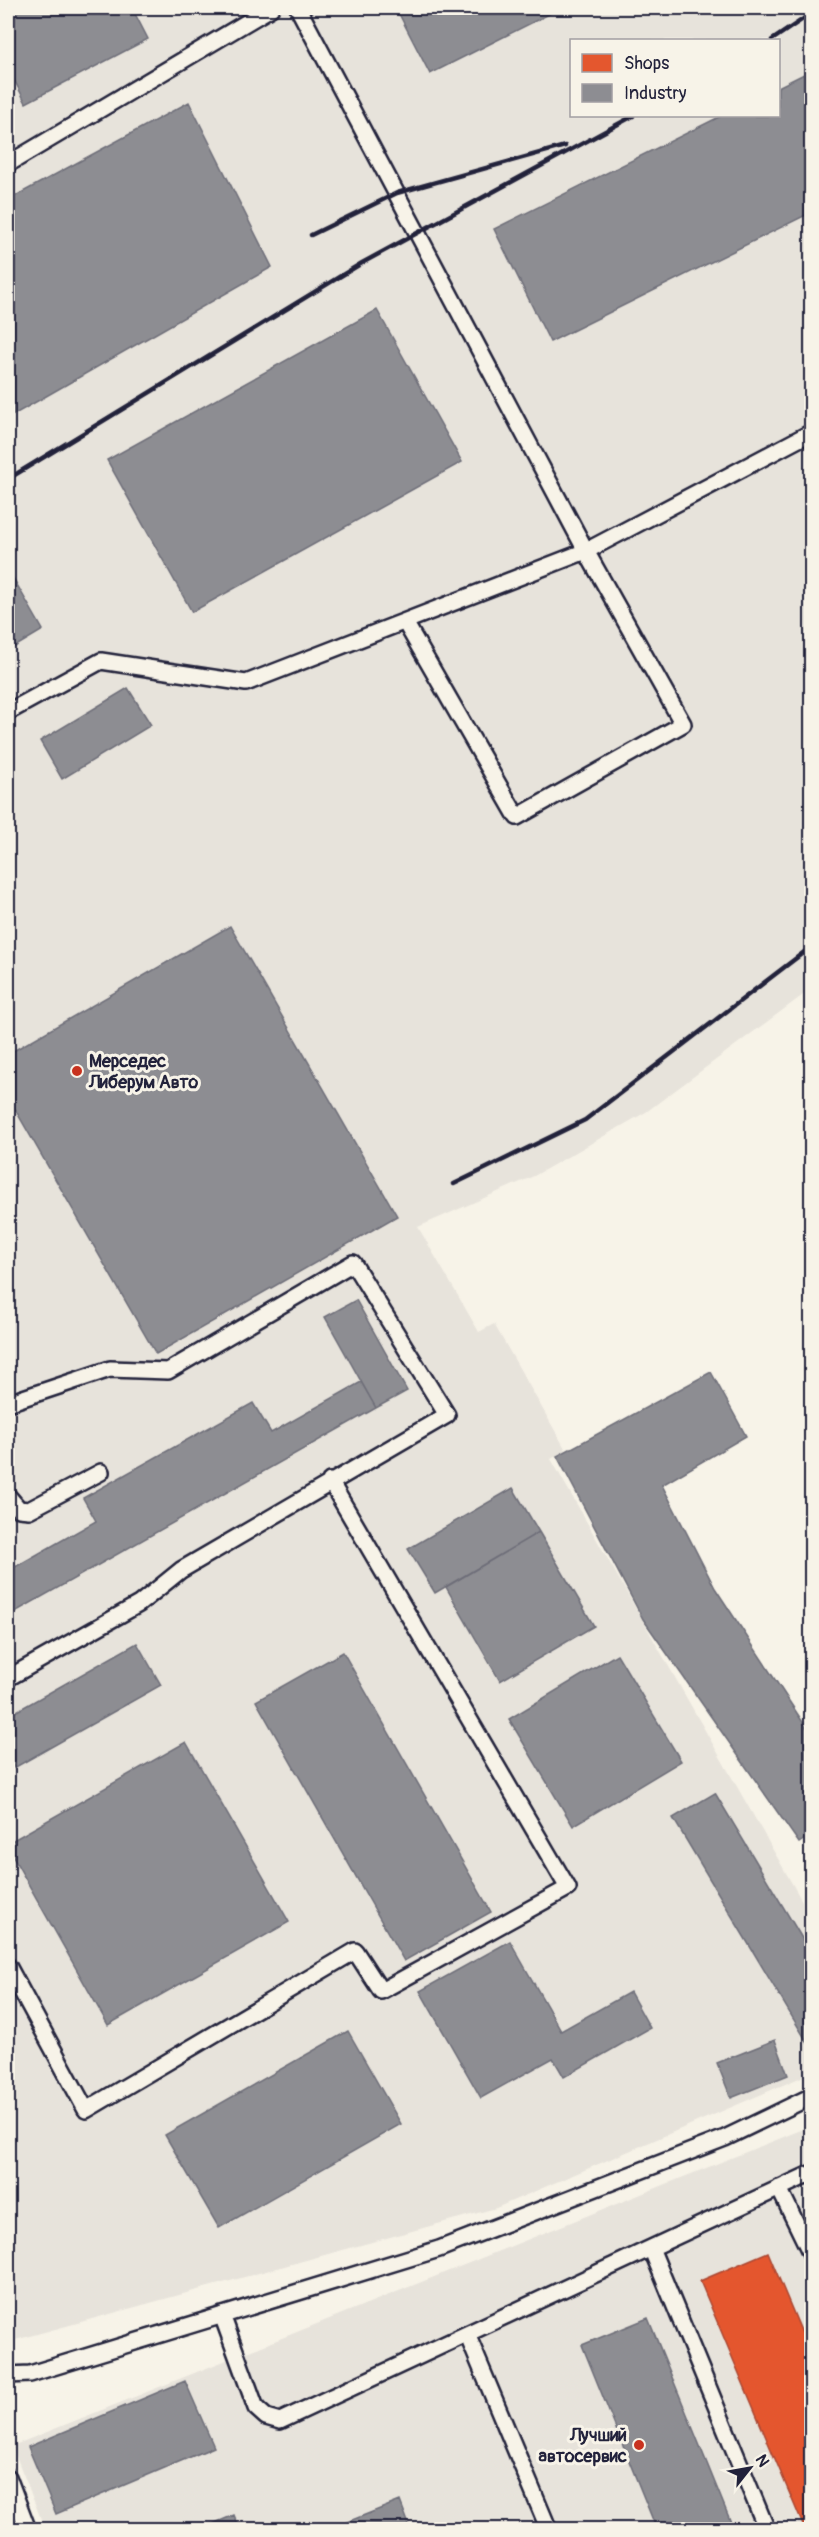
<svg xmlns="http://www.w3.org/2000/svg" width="819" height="2537" font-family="Pangolin,sans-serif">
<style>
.built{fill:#e7e3db;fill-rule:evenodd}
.shops{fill:#e4572e;stroke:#aa4732;stroke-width:1.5}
.industry{fill:#8d8d92;stroke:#6d6d78;stroke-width:1.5}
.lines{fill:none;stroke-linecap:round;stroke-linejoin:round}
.lane-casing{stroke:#22223b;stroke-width:20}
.lane{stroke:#f7f3e8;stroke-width:15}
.rail{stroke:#22223b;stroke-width:4.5}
.poi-dot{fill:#c8321e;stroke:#f7f3e8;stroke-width:2}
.labels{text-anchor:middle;stroke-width:6;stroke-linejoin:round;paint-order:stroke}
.poi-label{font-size:18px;font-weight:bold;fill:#22223b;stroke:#f7f3e8;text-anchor:start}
</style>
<rect width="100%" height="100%" fill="#f7f3e8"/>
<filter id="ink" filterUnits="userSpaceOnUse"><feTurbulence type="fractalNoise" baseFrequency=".0167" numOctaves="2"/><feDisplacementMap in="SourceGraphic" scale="12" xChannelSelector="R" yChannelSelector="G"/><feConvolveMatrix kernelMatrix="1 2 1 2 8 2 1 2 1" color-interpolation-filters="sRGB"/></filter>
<g filter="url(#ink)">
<path class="built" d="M8,8H811V989L646,1112L534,1176L418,1227L479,1332L494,1324L566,1450L551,1459L811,1917V2073L496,2208L8,2342ZM572,40H778V116H572Z
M811,2126V2529H45L12,2446Z"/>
<path class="shops" d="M768,2252L812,2357V2530H805L700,2281Z"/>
<path class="industry" d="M8,8H132L148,39L26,103L8,68Z
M396,8H561L430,74Z
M812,70V212L550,342L494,229L721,116H778V87Z
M189,102L272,267L8,418V200Z
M377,310L462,462L192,612L107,460Z
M8,569L43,630L8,651Z
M128,688L151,725L62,779L40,741Z
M230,926L397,1216L156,1354L8,1097V1054Z
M356,1300L407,1391L376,1408L325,1317Z
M711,1372L746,1436L662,1485L715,1588L812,1736V1834L799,1843L643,1619L557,1456Z
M361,1382L376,1408L8,1616V1571L96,1521L83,1498L253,1403L271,1433Z
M513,1488L539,1532L435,1593L408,1549Z
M539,1532L594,1626L500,1681L446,1587Z
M137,1643L161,1685L14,1768L8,1756V1716Z
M343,1652L491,1912L404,1961L256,1701Z
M617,1654L681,1761L573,1826L509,1719Z
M186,1742L289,1922L108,2025L8,1848V1843Z
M715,1793L812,1955V2050L673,1818Z
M510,1941L561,2031L630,1992L650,2028L564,2077L553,2058L481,2098L420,1991Z
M348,2031L401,2124L219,2228L165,2135Z
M775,2040L788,2075L731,2098L717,2063Z
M648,2318L734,2530H657L582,2345Z
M185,2381L214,2447L56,2514L28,2447Z
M400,2501L411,2530H327Z
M234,2515L240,2530H198Z"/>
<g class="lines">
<defs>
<path id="lane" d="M298,8L586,551L812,432
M8,164L271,8
M8,712L101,661L246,683L586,551L683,724L517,817L405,622
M8,1403L110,1369L168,1371L353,1263L447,1415L181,1570L139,1604L8,1678
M8,1496L19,1509L29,1510L101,1472
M8,1966L86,2110L355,1951L381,1991L568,1888L330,1481
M779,2188L812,2256
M651,2248L767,2530
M222,2315L256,2408L266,2417L280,2421L812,2173
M467,2334L549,2530
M8,2375L30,2374L439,2249L725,2138L812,2096
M8,2477L28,2530"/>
</defs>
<use href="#lane" class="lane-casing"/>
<use href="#lane" class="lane"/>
<path class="rail" d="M772,40L812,13
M311,235L397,193L565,146
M8,479L362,263L633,116
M454,1184L585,1120L812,946"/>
</g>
</g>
<g class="poi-dot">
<circle cx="77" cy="1071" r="6"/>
<circle cx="639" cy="2445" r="6"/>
</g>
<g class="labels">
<g class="poi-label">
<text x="89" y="1067">Мерседес<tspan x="89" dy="21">Либерум Авто</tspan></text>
<text x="627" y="2441" text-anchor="end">Лучший<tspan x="627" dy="21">автосервис</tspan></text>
</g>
</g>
<rect width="819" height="2537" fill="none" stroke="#f7f3e8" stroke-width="30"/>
<rect x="15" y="15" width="789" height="2507" fill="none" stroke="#22223b" stroke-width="2" filter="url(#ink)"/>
<rect x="570" y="39" width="210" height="78" fill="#f7f3e8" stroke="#a29fa3" stroke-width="1.5"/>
<rect x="582" y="54" width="30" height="18" fill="#e4572e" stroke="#a29fa3" stroke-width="1.5"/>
<text x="624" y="69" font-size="18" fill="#22223b">Shops</text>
<rect x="582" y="84" width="30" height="18" fill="#8d8d92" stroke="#a29fa3" stroke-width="1.5"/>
<text x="624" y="99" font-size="18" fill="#22223b">Industry</text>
<g transform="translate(750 2468) rotate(59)" stroke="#f7f3e8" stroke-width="4.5" paint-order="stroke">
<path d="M0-4.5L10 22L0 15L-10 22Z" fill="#22223b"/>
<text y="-9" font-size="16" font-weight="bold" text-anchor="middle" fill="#22223b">N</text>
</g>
</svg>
